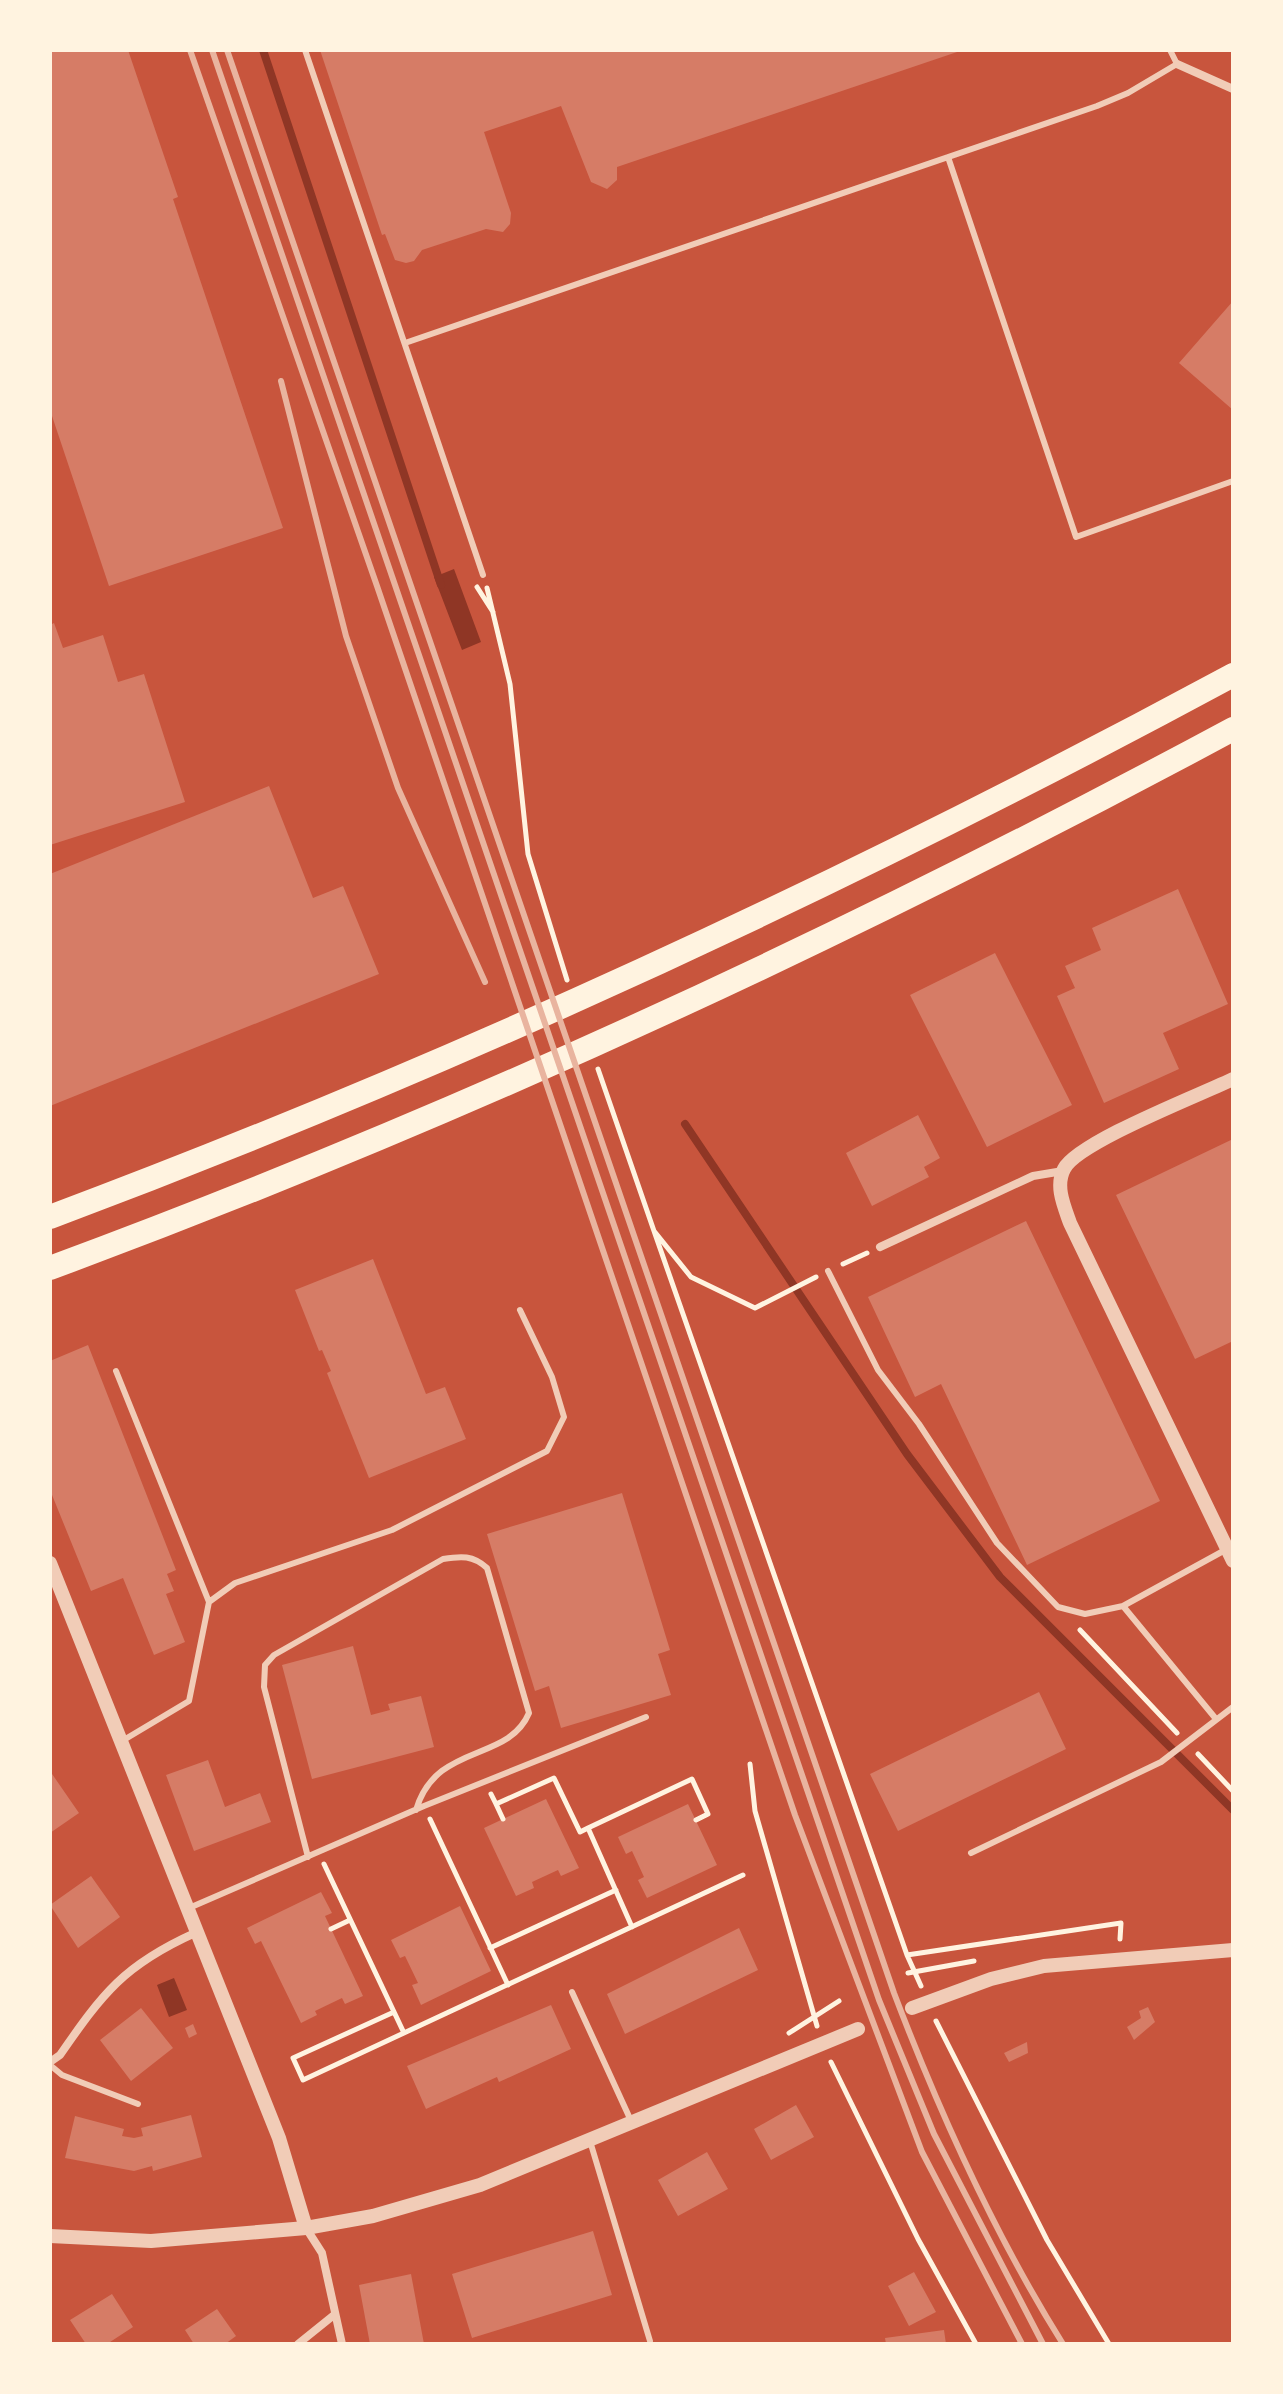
<svg xmlns="http://www.w3.org/2000/svg" width="1283" height="2394" font-family="'Source Serif 4',serif">
<style>
.water{fill:#8f3625}
.lines{fill:none;stroke-linecap:round;stroke-linejoin:round}
.stream{stroke:#8f3625;stroke-width:8}
.building{fill:#d67c66}
.path{stroke:#fff3e0;stroke-width:5}
.service{stroke:#f1ccb7;stroke-width:6}
.minor{stroke:#f1ccb7;stroke-width:8}
.tertiary{stroke:#f1ccb7;stroke-width:14}
.motorway{stroke:#fff3e0;stroke-width:24}
.rail{stroke:#e9b49f;stroke-width:6}
</style>
<rect width="100%" height="100%" fill="#c8553d"/>
<path class="water" d="M454,569L481,642L462,650L434,577Z
M174,1978L187,2010L169,2017L157,1985Z"/>
<g class="lines">
<path class="stream" d="M263,50L441,585
M685,1124L907,1454L1000,1577L1233,1810"/>
</g>
<path class="building" d="M50,50H128L178,197L173,199L283,528L109,586L50,410Z
M320,50H960V51L617,167V180L607,189L591,182L561,106L484,132L511,213L510,224L503,232L486,229L422,250L414,261L406,263L395,260L385,234L382,235Z
M1233,301V410L1179,363Z
M54,623L63,648L103,635L118,682L144,674L185,802L50,845V625Z
M269,786L313,898L343,886L379,974L50,1106V874Z
M1178,889L1228,1004L1163,1033L1179,1069L1104,1103L1057,996L1075,988L1065,966L1101,950L1092,928Z
M995,953L1072,1105L987,1147L910,995Z
M918,1115L940,1158L924,1167L929,1177L872,1206L846,1153Z
M1233,1139V1341L1195,1359L1116,1195Z
M1026,1221L1160,1501L1027,1565L941,1384L915,1397L868,1297Z
M373,1259L426,1394L445,1387L466,1439L369,1478L327,1373L331,1371L322,1350L319,1351L295,1290Z
M88,1345L176,1570L167,1574L174,1591L166,1594L185,1642L154,1655L123,1578L91,1591L50,1490V1361Z
M622,1493L670,1650L658,1654L671,1695L561,1728L549,1686L535,1691L487,1534Z
M353,1646L371,1715L390,1710L388,1704L421,1696L434,1747L312,1779L282,1665Z
M1039,1692L1066,1749L898,1831L870,1774Z
M208,1760L225,1807L260,1793L271,1822L194,1851L166,1775Z
M50,1771L79,1813L50,1833Z
M546,1799L579,1868L561,1876L558,1870L532,1882L534,1888L516,1896L484,1828Z
M688,1804L717,1865L647,1898L638,1880L644,1877L632,1851L626,1854L618,1837Z
M91,1876L120,1917L78,1948L50,1905Z
M321,1892L332,1913L325,1916L363,1996L345,2004L342,1998L315,2011L317,2015L301,2023L261,1941L255,1944L247,1928Z
M460,1906L491,1971L421,2005L412,1985L418,1983L405,1956L400,1958L391,1940Z
M739,1928L758,1970L625,2034L607,1994Z
M551,2005L571,2049L499,2082L497,2077L426,2109L407,2066Z
M1148,2007L1155,2022L1134,2040L1127,2027L1141,2018L1139,2011Z
M141,2008L173,2048L131,2081L100,2040Z
M193,2024L197,2034L189,2038L185,2028Z
M1027,2042L1028,2053L1009,2062L1004,2053Z
M796,2105L814,2137L771,2160L754,2129Z
M191,2115L202,2157L153,2171L152,2166L134,2171L65,2158L75,2116L124,2129L122,2136L134,2138L143,2136L141,2128Z
M707,2152L728,2189L678,2216L658,2180Z
M593,2231L612,2295L472,2338L452,2274Z
M914,2272L936,2312L909,2326L888,2286Z
M411,2274L424,2344H370L359,2285Z
M112,2294L133,2327L107,2344H86L70,2320Z
M217,2309L236,2336L225,2344H194L185,2330Z
M944,2330L946,2344H886L885,2338Z"/>
<g class="lines">
<path class="path" d="M477,587L493,612
M487,588L510,684L528,854L567,980
M598,1069L654,1231L691,1277L755,1308L816,1277
M654,1231L907,1955L1121,1923L1120,1939
M843,1264L867,1253
M1080,1630L1177,1733
M1198,1754L1233,1791
M750,1764L755,1811L817,2026
M491,1794L496,1804L554,1778L580,1832L588,1828
M496,1804L503,1819
M430,1819L508,1985
M324,1864L404,2033
M632,1927L588,1828L692,1779L708,1814L696,1820
M331,1929L350,1920
M490,1948L616,1890
M907,1955L921,1986
M908,1973L974,1961
M394,2012L293,2058L303,2080L743,1875
M936,2021L1047,2240L1109,2344
M789,2033L839,2001
M831,2062L918,2239L976,2344"/>
<path class="service" d="M305,50L483,575
M948,157L1076,537L1233,481
M405,343L1097,106L1128,93L1177,64L1170,50
M828,1271L878,1370L919,1424L997,1543L1058,1607L1085,1614L1123,1606L1227,1549
M116,1371L209,1602
M1123,1606L1216,1719
M122,1741L189,1701L209,1602L235,1583L392,1530L547,1451L564,1417L552,1377L520,1310
M971,1853L1161,1762L1233,1707
M308,1857L264,1687L265,1665L274,1655L443,1559C461,1556 473,1555 487,1568L529,1713C508,1763 436,1742 416,1810
M189,1908L424,1806L646,1717
M572,1992L632,2123
M50,2065L62,2075L138,2104
M590,2141L650,2341"/>
<path class="minor" d="M1177,64L1233,89
M880,1247L1033,1176L1063,1171
M50,2062L60,2055C103,1993 124,1965 195,1933
M306,2228L322,2253L342,2344
M298,2344L334,2315"/>
<path class="tertiary" d="M1233,1079C1200,1095 1078,1142 1064,1169C1055,1186 1064,1206 1070,1223L1233,1561
M50,1563L279,2138L306,2228
M912,2008L991,1979L1044,1966L1233,1950
M50,2236L151,2241L306,2228L373,2216L480,2185L858,2029"/>
<path class="motorway" d="M50,1217C456,1065 851,881 1233,675
M50,1268C456,1118 852,934 1233,729"/>
<path class="rail" d="M190,50L377,586L795,1815L922,2152L1022,2344
M212,50L879,2000L934,2134L1043,2344
M227,50L894,1993C940,2114 994,2234 1063,2344
M281,381L346,636L398,788L485,982"/>
</g>
<rect width="1283" height="2394" fill="none" stroke="#fff3e0" stroke-width="104"/>
</svg>
